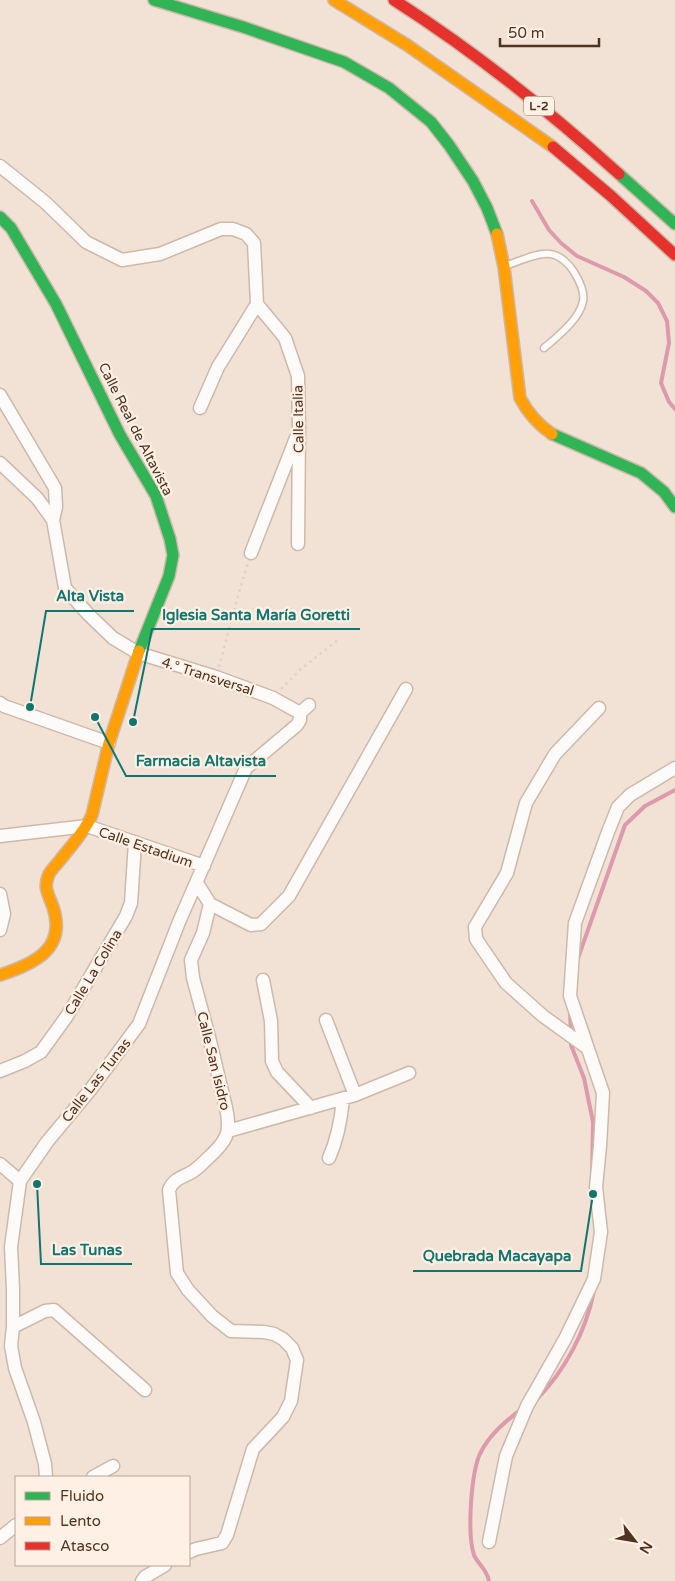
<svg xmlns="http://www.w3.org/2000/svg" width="675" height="1581" font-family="'Varela Round',sans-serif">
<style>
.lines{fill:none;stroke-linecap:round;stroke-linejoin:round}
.stream{stroke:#dc9aac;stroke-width:4}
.lane-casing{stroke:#cdb9a9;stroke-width:9}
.street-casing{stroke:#cdb9a9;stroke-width:15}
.fast-casing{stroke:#cdb9a9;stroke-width:14}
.slow-casing{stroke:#cdb9a9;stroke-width:14}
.jam-casing{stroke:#cdb9a9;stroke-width:14}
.path{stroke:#d8d4cf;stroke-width:2.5;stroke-dasharray:2.5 4;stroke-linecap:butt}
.lane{stroke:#fdfbf9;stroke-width:6}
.street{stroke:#fdfbf9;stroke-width:12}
.fast{stroke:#30b455;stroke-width:11}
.slow{stroke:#ff9f0a;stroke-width:11}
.jam{stroke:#e5322d;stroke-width:11}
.labels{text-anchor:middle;stroke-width:4.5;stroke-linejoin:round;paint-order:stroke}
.shield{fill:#fff0e6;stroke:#846c59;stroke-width:1}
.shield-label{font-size:12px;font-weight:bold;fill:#4f331d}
.street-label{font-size:14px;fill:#4f331d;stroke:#fff0e6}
.leader{fill:none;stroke:#0f766e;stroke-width:2}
.callout-dot{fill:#0f766e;stroke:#fff0e6;stroke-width:2}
.callout-label{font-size:15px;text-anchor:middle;font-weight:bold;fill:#0f766e;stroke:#fff0e6;stroke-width:4.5;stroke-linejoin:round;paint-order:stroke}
</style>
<rect width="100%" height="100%" fill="#f2e2d6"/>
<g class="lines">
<path class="stream" d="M532,201L549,230L561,243L577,256L624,277L646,291L658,303L667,321L669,343L661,383L669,402L675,409
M577,961L625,825L645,806L675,790
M570,1012L571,1033
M571,1040V1045L584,1078L593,1122L592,1177
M536,1400C565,1371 586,1331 594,1291
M489,1581C487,1569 477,1563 474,1555C467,1534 471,1477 479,1456C487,1437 505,1421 522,1409"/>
<defs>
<path id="lane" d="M505,266C517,262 538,252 550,254C560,255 569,264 574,272C579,280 585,291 583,301C580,319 557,337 544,348"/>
<path id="street" d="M0,166L46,203L86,242L122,260L160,254L221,229H233L246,234L254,243L257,304L285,338L298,376L299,428L298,544
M0,395L55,488L56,507L53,520L65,588L88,614L113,638L138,653L216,677L273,698L300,713L309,705
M200,408L218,367L257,304
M0,463L37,498L53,520
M251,553L296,438
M0,703L4,706L109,743
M0,836L87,826L204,866
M0,894L4,914L0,930
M210,904L251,925L261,924L289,896L406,689
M263,980L271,1021L272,1061L277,1072L311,1108
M326,1020L355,1095
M586,1047L543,1016L506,983L476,939L475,927L507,873L526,803L555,754L599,708
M0,1071L25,1061L41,1052L67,1016L126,916L131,903L135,842
M228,1131L355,1095L409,1073
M329,1158C338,1138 341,1120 343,1099
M0,1164L20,1181
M13,1327L45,1311L54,1310L145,1390
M46,1477L45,1464L34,1422L15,1368L11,1346L13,1327V1289L11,1247L20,1181L47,1142L91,1089L139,1024L179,922L246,768L297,725L300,720V713
M93,1477L113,1466
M0,1538L16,1525
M489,1542L506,1456L527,1406L565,1339L594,1279L601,1232L596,1187L600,1146L603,1093L570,996L575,923L608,832L618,807L630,795L675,768
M189,1552L196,1549L222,1543L227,1535L253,1449L283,1417L291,1401L297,1360L292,1348L283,1339L274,1334L264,1332L231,1331L212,1316L188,1290L177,1273L169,1190C173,1179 183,1177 192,1172C198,1168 203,1163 207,1159C226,1142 232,1133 226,1108L209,1037L193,978L191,960L203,933L210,904L197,883
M142,1581L145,1577L165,1565"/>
<path id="fast" d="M154,0L243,27L344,62L389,88L431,122L449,145L473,181L487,208L497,234
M619,174L675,224
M0,217L11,228L56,304L120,435L156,496L170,539L173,555L169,576L139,651
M552,434L641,473L664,492L675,507"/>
<path id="slow" d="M334,0L407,45L553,147
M497,234L504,267L520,398C528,413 537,424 552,434
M0,975C34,964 67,949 53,907C48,893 43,888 49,874C52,869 57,864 61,859C72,845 85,831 92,815L109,743L139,651"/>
<path id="jam" d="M394,0C474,51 548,110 619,174
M553,147L611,196L675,255"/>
</defs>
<use href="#lane" class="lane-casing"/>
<use href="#street" class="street-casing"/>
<use href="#fast" class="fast-casing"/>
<use href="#slow" class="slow-casing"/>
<use href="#jam" class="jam-casing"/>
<path class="path" d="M219,667L239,592L248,563
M281,689L301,669L338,640"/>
<use href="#lane" class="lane"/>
<use href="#street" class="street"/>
<use href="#fast" class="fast"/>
<use href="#slow" class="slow"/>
<use href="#jam" class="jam"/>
</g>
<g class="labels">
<rect class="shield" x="524" y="96.5" width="30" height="19" rx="4"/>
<g class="shield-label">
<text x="539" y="110">L-2</text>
</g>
<g class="street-label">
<text transform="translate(298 419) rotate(-91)" y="5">Calle Italia</text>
<text transform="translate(136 429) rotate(63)" y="5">Calle Real de Altavista</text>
<text transform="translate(208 676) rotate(18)" y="5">4.° Transversal</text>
<text transform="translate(146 847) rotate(19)" y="5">Calle Estadium</text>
<text transform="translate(93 972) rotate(-59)" y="5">Calle La Colina</text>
<text transform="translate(214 1061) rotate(76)" y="5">Calle San Isidro</text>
<text transform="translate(96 1080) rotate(-52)" y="5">Calle Las Tunas</text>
</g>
</g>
<path class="leader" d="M30 707L46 611H134M133 722L152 629H360M95 717L126 776H276M37 1184L41 1264H132M593 1194L581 1271H413"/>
<g class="callout-dot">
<circle cx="30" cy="707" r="5"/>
<circle cx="133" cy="722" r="5"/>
<circle cx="95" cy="717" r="5"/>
<circle cx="37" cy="1184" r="5"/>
<circle cx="593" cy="1194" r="5"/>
</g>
<g class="callout-label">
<text x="90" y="601">Alta Vista</text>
<text x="256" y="620">Iglesia Santa María Goretti</text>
<text x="201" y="766">Farmacia Altavista</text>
<text x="87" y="1255">Las Tunas</text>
<text x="497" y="1261">Quebrada Macayapa</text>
</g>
<rect x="15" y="1476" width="175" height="90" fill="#fff0e6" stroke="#b9a496"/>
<rect x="25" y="1492" width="25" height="8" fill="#30b455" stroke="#b9a496"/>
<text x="60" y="1501" font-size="15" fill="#4f331d">Fluido</text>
<rect x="25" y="1517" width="25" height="8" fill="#ff9f0a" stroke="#b9a496"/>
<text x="60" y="1526" font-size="15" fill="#4f331d">Lento</text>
<rect x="25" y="1542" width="25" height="8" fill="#e5322d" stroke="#b9a496"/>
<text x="60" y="1551" font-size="15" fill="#4f331d">Atasco</text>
<g transform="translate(635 1541) rotate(121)" stroke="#fff0e6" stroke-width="4" paint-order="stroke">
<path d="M0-4L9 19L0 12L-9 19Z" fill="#4f331d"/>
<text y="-8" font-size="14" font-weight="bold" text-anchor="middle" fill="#4f331d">N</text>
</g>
<path d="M500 38v8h99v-8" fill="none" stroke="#4f331d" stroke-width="2.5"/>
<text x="508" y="38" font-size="15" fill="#4f331d" stroke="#fff0e6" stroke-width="4" paint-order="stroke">50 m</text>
</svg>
